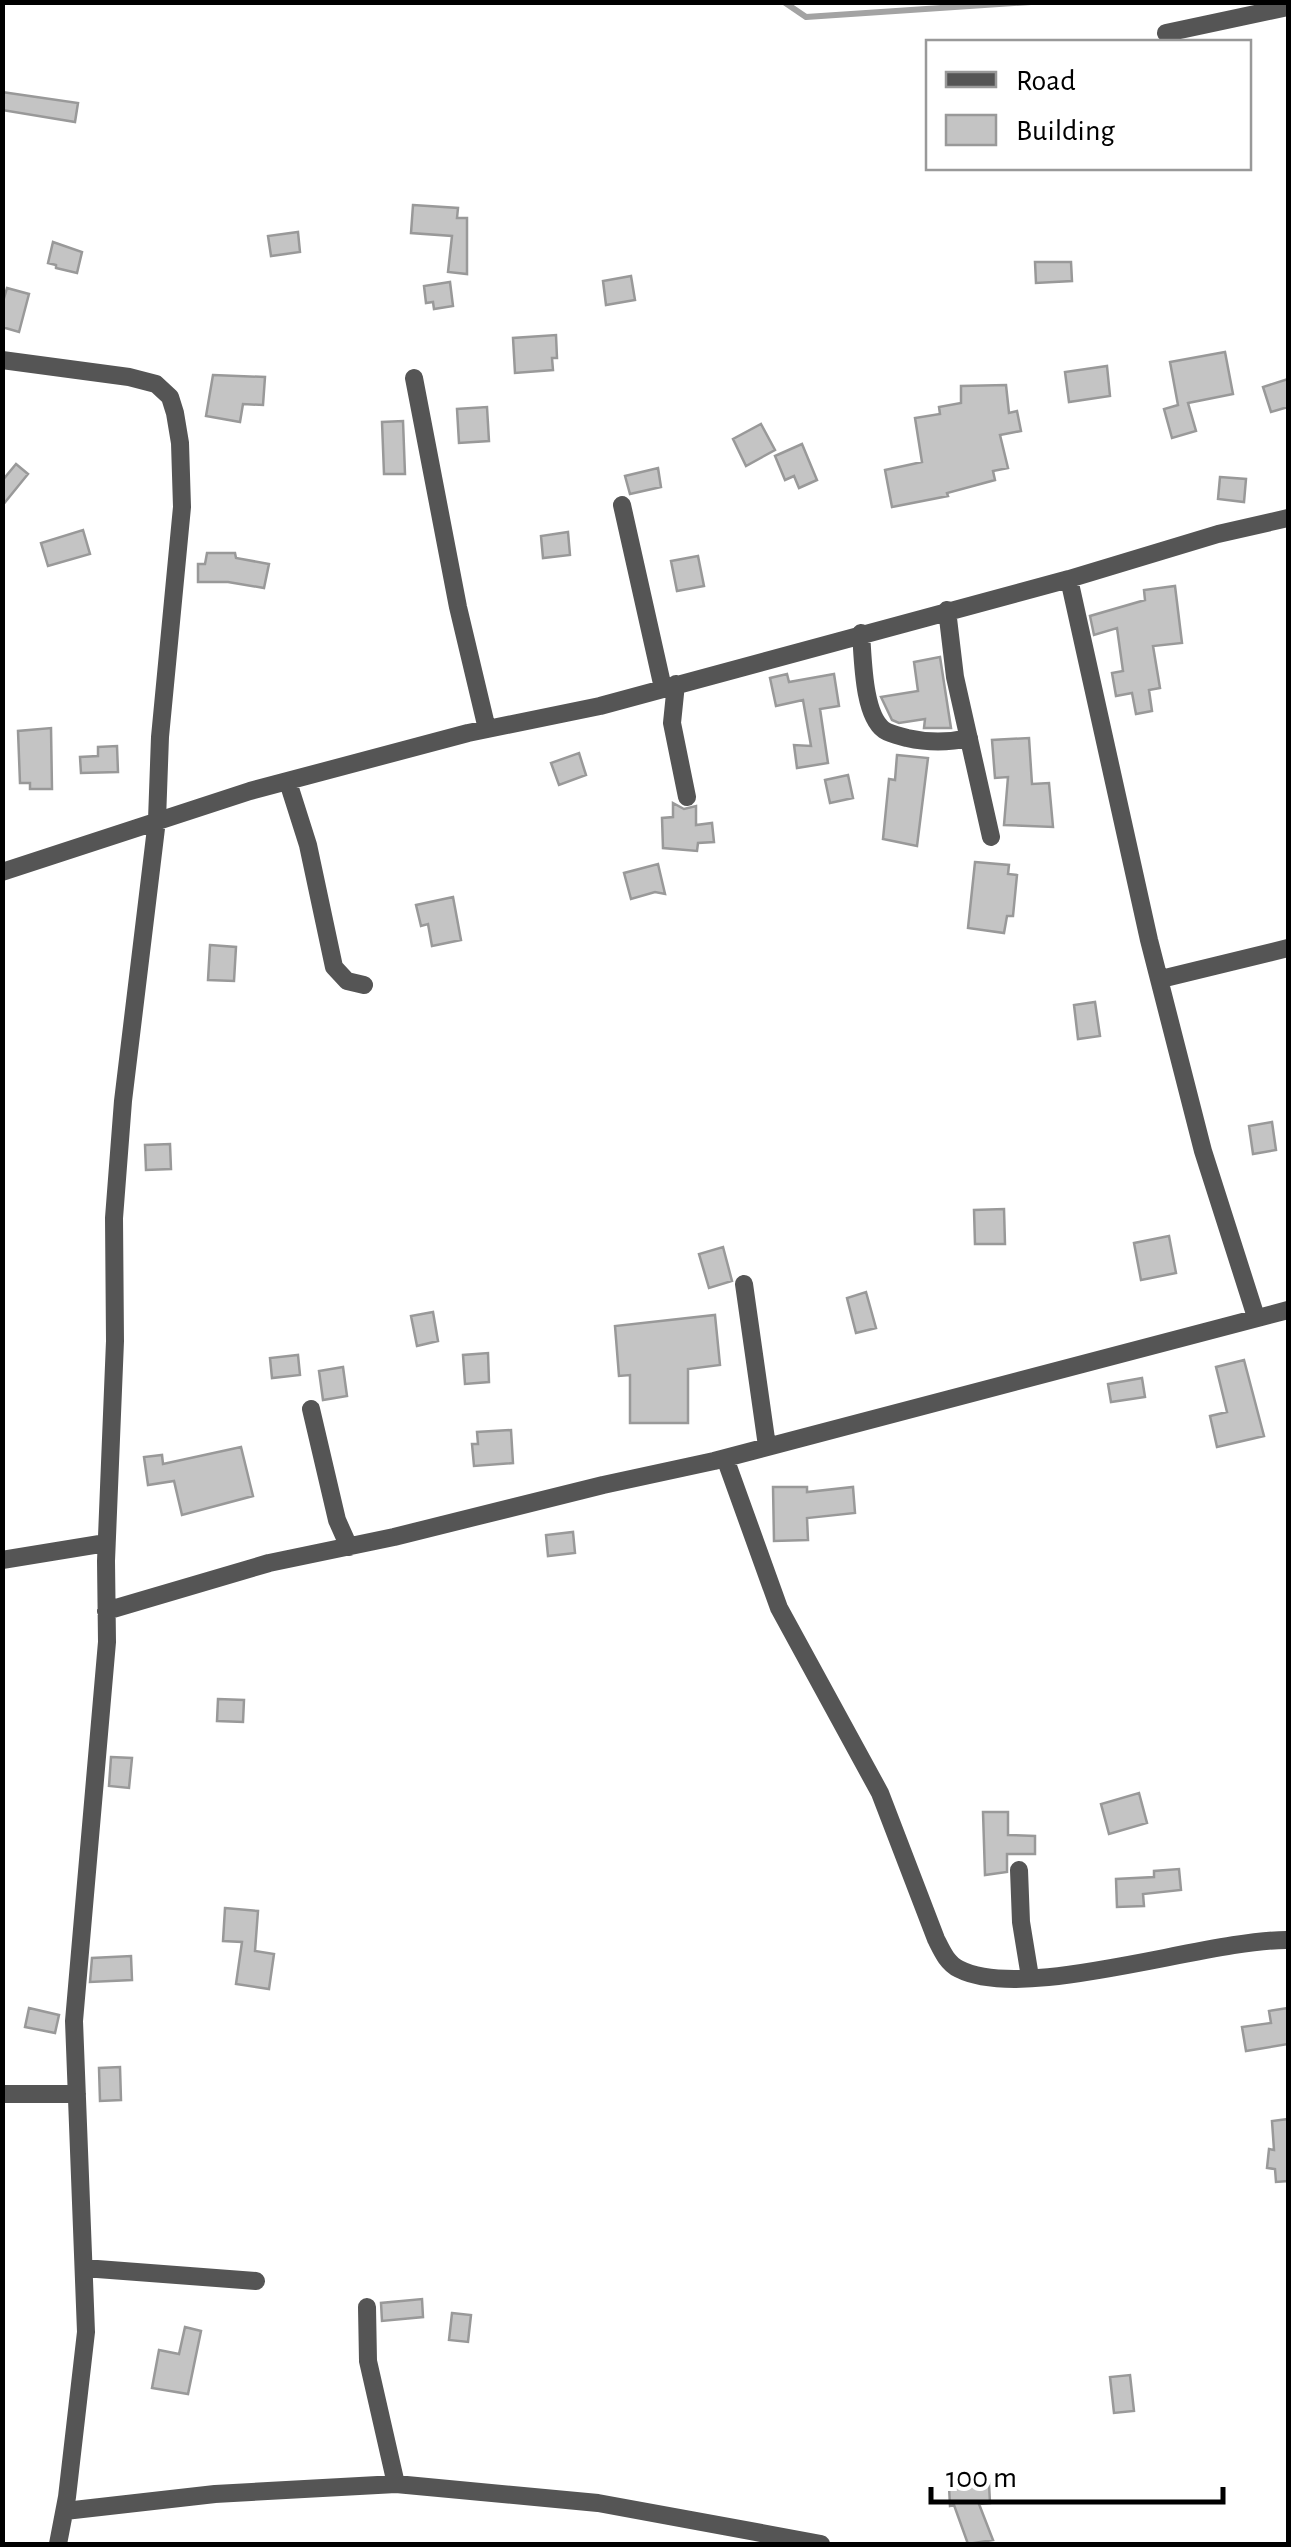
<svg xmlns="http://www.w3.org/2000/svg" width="1291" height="2547" font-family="'Alegreya Sans',sans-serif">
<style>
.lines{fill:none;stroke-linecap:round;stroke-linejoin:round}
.stream{stroke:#a3a3a3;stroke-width:6}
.building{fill:#c4c4c4;stroke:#999;stroke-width:2.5}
.street{stroke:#555;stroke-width:18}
</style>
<rect width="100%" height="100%" fill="#fff"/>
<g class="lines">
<path class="stream" d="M784,2L806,17L1031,2"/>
</g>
<path class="building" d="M2,92L78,103L75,122L2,110Z
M413,205L458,208L457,218H467V274L448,272L452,236L411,233Z
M298,232L300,252L271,256L268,236Z
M53,242L82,252L77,273L56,268V265L48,263Z
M1035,262H1071L1072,281L1036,283Z
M631,276L635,300L606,305L603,281Z
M450,282L453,306L434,309L433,302L426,303L424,286Z
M7,288L29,294L19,332L2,327V305Z
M556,335L557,358H552L553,370L515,373L513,338Z
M1225,352L1233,394L1188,403L1196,431L1172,438L1164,409L1178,405L1170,362Z
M1107,366L1110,396L1069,402L1065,372Z
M213,375L265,377L263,405L243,404L240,422L206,416Z
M1288,379V407L1271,412L1263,387Z
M1006,385L1009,413L1017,411L1021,431L1000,435L1008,468L993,471L995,480L947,493L948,496L892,507L885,470L922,462L915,418L940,414L939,407L961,403V386Z
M487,407L489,441L459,443L457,409Z
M403,421L405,474H384L382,422Z
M761,424L775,450L746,466L733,439Z
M802,444L817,480L799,488L794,476L785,480L775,456Z
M16,464L28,474L2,506V481Z
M658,468L661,487L630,494L625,476Z
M1220,477L1246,479L1244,502L1218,499Z
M83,530L90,554L48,566L41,543Z
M568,532L570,555L543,558L541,536Z
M207,553H235L236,558L269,564L264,588L228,582H198V564H205Z
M698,556L704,586L677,591L671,561Z
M1175,586L1182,643L1153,646L1160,688L1149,690L1152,711L1136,714L1132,693L1116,696L1112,673L1123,671L1117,628L1094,635L1090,616L1145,600L1144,590Z
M940,657L951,728H924L925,719L899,723L892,720L881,697L918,691L914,662Z
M787,674L789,682L834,674L839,706L820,709L828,763L797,768L794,745L811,746L803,700L776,706L770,678Z
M51,728L52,789H30V783H20L18,731Z
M1029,738L1032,784L1049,783L1053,827L1004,825L1008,777L995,778L992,740Z
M117,746L118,772L81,773L80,757L98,756V747Z
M579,753L586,775L559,785L551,763Z
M897,755L928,758L917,846L883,839L889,779L895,780Z
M848,775L853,798L830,803L825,780Z
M673,803L684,809L696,806V825L712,823L714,842L698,843L697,851L663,848L662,818L673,817Z
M975,862L1009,865L1008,874L1017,875L1013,916H1007L1004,933L968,928Z
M658,864L665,894L655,892L631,899L624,873Z
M453,897L461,940L432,946L428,924L421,926L416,905Z
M210,945L236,947L234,981L208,980Z
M1095,1002L1100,1036L1078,1039L1074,1005Z
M1272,1122L1276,1150L1253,1154L1249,1126Z
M170,1144L171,1169L146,1170L145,1145Z
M1004,1209L1005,1244H975L974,1210Z
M1169,1236L1176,1273L1141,1280L1134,1243Z
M723,1247L732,1281L709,1288L699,1254Z
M866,1292L876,1328L856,1333L847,1298Z
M433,1312L438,1341L417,1346L411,1316Z
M715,1315L720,1365L688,1369V1423H630V1375L619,1376L615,1326Z
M488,1353L489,1382L465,1384L463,1355Z
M298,1355L300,1375L272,1378L270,1358Z
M1244,1360L1264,1436L1217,1447L1210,1416L1227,1412L1216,1367Z
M343,1367L347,1396L323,1400L319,1371Z
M1142,1378L1145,1397L1111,1402L1108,1384Z
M511,1430L513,1463L474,1466L472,1444H478L477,1432Z
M241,1447L253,1496L182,1515L174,1481L148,1485L144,1457L162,1455L163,1464Z
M773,1487H807V1492L853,1487L855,1513L807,1518L808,1540L774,1541Z
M573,1532L575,1553L548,1556L546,1535Z
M218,1699L244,1700L243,1722L217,1721Z
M111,1757L132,1758L129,1788L109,1786Z
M1139,1793L1147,1823L1109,1834L1101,1804Z
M983,1812H1008V1835L1035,1836V1854H1007V1872L985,1875Z
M1179,1869L1181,1890L1143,1894L1144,1906L1117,1907L1116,1879L1154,1877V1871Z
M225,1908L258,1911L255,1951L274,1954L269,1989L236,1984L242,1942L223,1941Z
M131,1956L132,1980L90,1982L92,1958Z
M29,2008L59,2015L55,2033L25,2027Z
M1288,2008V2044L1246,2051L1242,2027L1271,2023L1269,2011Z
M120,2067L121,2100L100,2101L99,2068Z
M1288,2119V2181L1276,2182L1275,2169L1267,2168L1269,2149L1274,2150L1272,2121Z
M422,2299L423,2317L382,2321L381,2303Z
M452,2313L471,2315L468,2342L449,2340Z
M185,2327L201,2331L188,2394L152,2388L159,2350L179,2354Z
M1130,2375L1134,2411L1114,2413L1110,2377Z
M989,2483L990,2503L979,2504L993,2540L968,2544L954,2505L950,2506L949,2486Z"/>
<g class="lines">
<path class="street" d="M1166,33L1288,7
M2,360L129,377L156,384L170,397L175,413L180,443L182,507L160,737L157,820L123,1101L114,1218L115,1341L106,1561L107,1642L74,2021L86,2332L67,2497L58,2544
M414,378L458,607L487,729
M622,505L663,688
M1069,579L1149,940L1203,1151L1256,1317
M947,610L955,677L991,837
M861,633C863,658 863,715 884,730C890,734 900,736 907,738C929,743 947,743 969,738
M676,684L672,723L687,797
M288,782L308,845L334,967L347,981L364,985
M2,872L250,791L468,733L600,706L1069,579L1218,534L1288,518
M1161,979L1288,948
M744,1284L767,1446
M311,1409L337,1520L349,1547
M725,1458L779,1608L880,1793L936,1939C942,1951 947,1963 959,1969C1025,2003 1207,1939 1288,1940
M2,1560L106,1543
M106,1611L269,1563L394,1537L603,1485L714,1461L1288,1310
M1019,1870L1021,1922L1030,1977
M2,2094H77
M84,2268L256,2281
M367,2307L368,2361L396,2484
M65,2511L215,2494L396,2484L598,2503L821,2544"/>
</g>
<rect width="1291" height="2547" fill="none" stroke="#000000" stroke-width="10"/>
<rect x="926" y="40" width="325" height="130" fill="#ffffff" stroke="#999999" stroke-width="2.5"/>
<rect x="946" y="72" width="50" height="15" fill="#555555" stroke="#999999" stroke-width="2.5"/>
<text x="1016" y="90" font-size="30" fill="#000000">Road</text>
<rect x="946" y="115" width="50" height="30" fill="#c4c4c4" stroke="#999999" stroke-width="2.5"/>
<text x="1016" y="140" font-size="30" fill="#000000">Building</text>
<path d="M931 2487v15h292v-15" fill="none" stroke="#000000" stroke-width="5"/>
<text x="946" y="2487" font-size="30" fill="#000000" stroke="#ffffff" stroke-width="8" paint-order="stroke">100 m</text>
</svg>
